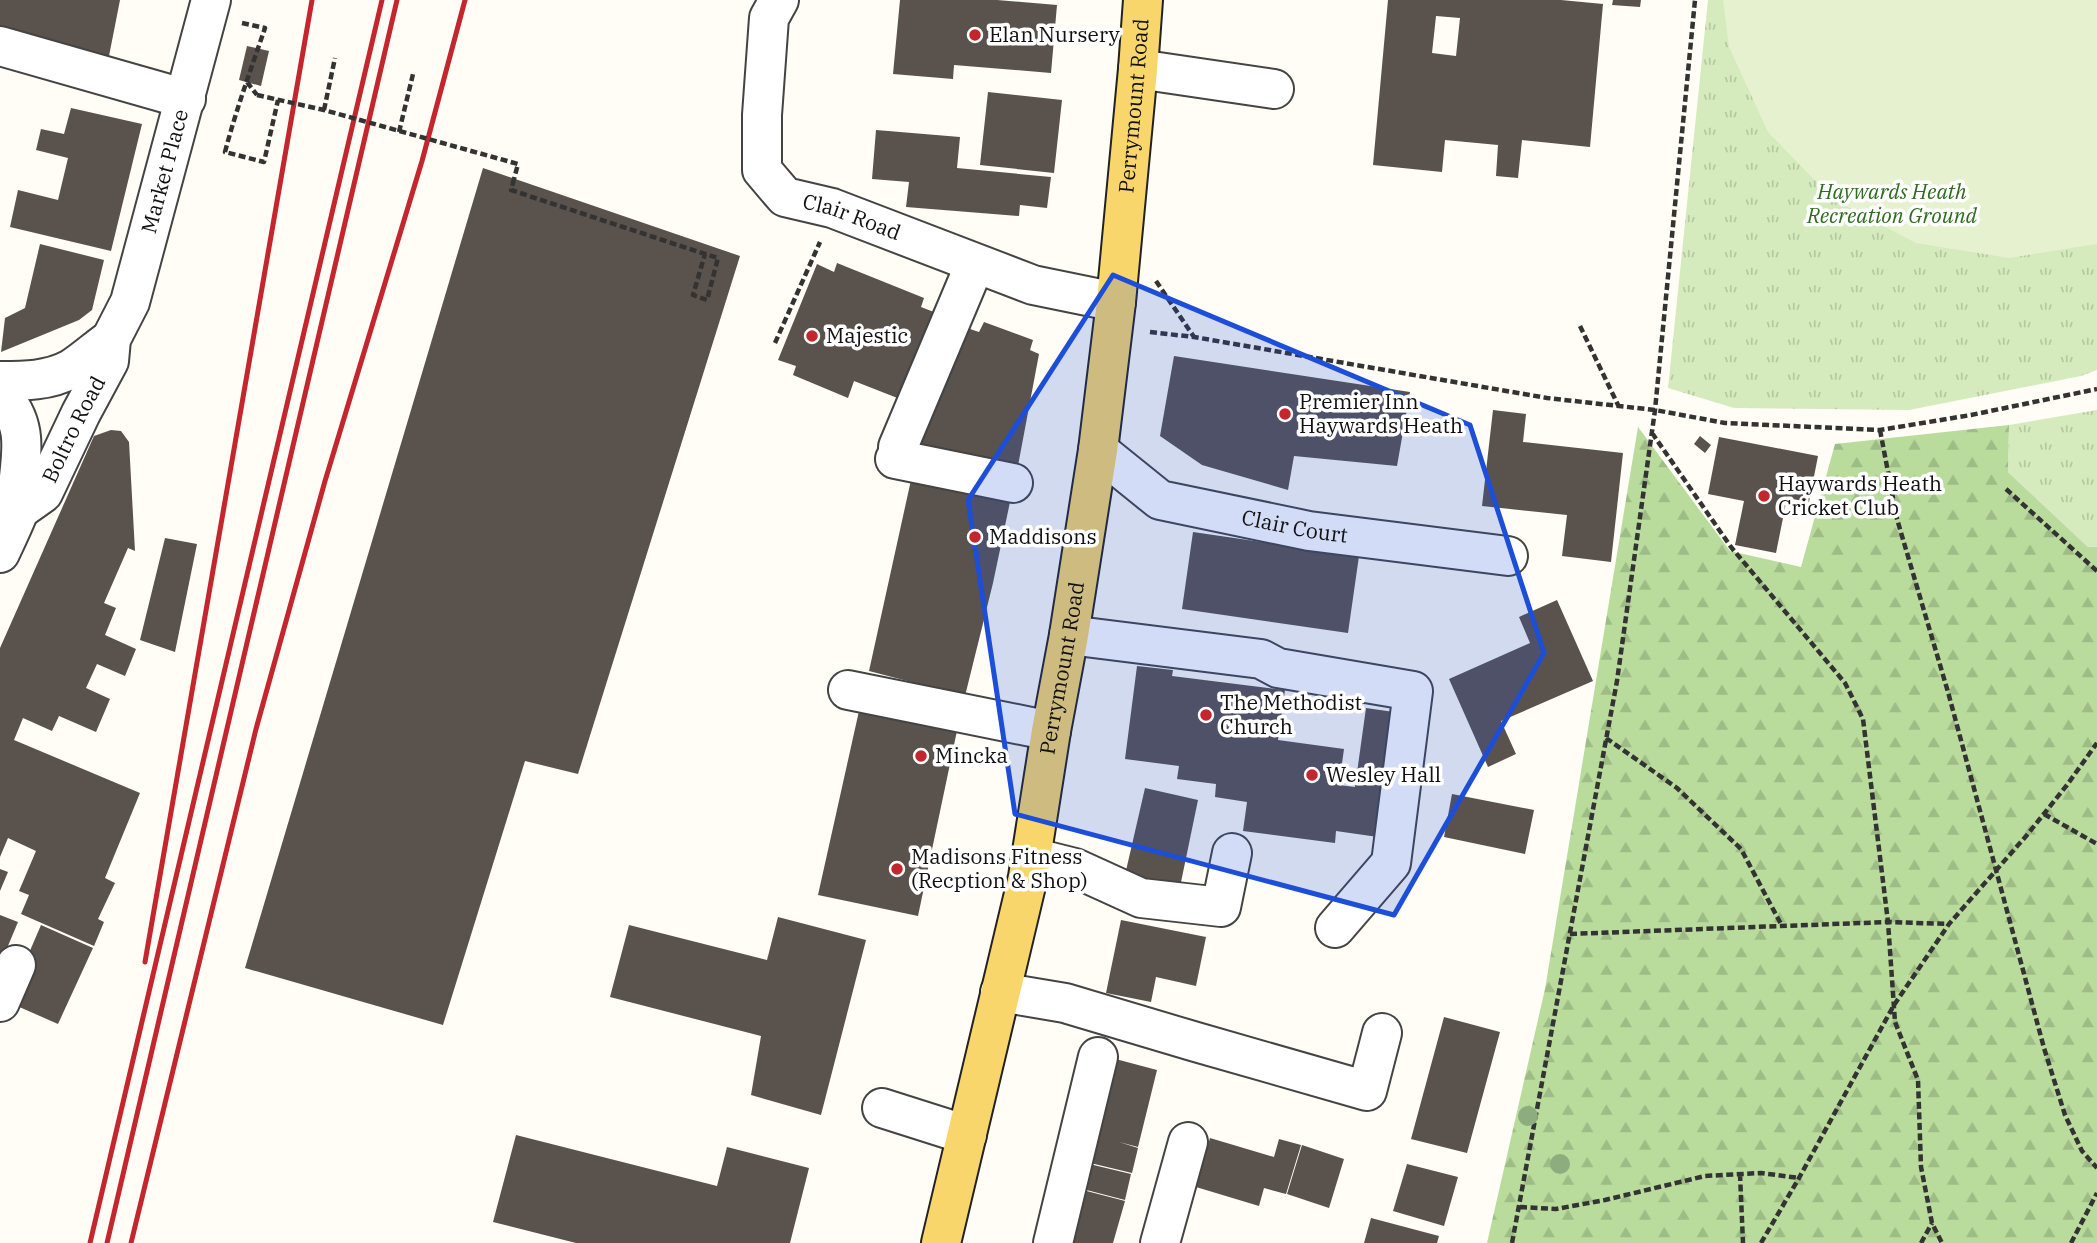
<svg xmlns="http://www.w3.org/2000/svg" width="2097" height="1243" font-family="'IBM Plex Serif',serif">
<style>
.grass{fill:url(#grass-tufts)}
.forest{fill:url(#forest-firs)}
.pitch{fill:#e6f2cf}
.building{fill:#5a524d;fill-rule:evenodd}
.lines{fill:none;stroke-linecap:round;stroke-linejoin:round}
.minor-casing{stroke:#444;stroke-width:42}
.major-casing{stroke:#222;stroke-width:42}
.path{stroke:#333;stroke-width:4.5;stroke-dasharray:7 3.5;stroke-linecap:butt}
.minor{stroke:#fff;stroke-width:38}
.major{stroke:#f9d66b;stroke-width:38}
.rail{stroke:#c4262e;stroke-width:5}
.path-bridge{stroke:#333;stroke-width:4.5;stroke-dasharray:7 3.5;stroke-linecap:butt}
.tree{fill:#8dad7f}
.marked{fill:#1d4ed8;fill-opacity:0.2;stroke:#1d4ed8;stroke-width:5;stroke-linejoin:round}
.poi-dot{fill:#c4262e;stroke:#fff;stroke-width:2.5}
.labels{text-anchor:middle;stroke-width:7;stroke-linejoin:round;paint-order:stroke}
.poi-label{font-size:21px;fill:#111;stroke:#fff;text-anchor:start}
.street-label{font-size:21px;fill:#111;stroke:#fff}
.park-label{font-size:21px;font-style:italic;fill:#2f6b1f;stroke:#fff}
</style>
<defs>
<pattern id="grass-tufts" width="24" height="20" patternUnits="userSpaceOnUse" patternTransform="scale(1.75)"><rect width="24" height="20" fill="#d5ebbd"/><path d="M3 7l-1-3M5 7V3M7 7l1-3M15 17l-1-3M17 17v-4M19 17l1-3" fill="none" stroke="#b6c8a1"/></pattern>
<pattern id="forest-firs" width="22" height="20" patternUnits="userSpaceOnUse" patternTransform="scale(1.75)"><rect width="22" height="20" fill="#b9dc9c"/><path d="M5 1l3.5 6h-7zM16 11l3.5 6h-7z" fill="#9ebc85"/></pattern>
</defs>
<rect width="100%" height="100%" fill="#fffdf5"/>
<path class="grass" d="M1708,0H2097V370L2081,376L1909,410L1734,408L1668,388Z
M2097,410V547H2088L2008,472L2009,425Z"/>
<path class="forest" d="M2009,425L2008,472L2088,547H2097V1243H1487L1545,989L1638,427L1730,551L1801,567L1835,444Z"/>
<path class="pitch" d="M1723,0H2097V244L2009,258L1916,243L1833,199L1768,132L1729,47Z"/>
<path class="building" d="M0,0H120L109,56L0,35Z
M900,0H997L1057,5L1051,73L954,65L953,79L893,74Z
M1388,0H1561L1603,4L1590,147L1522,140L1518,178L1496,176L1498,145L1445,140L1442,172L1373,165ZM1436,16L1460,18L1456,56L1432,53Z
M1613,0H1641L1640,7L1612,5Z
M247,46L269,51L261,86L239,80Z
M988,92L1062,100L1054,173L980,165Z
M71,108L142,124L111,251L10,227L18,190L58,200L68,158L36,150L41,129L64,134Z
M876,130L960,137L957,168L1051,177L1047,208L1020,205L1019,216L906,207L909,182L872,179Z
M483,168L740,256L578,774L525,761L443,1025L245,968Z
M40,244L104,260L92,310L79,320L1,352L5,318L25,308Z
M837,263L924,298L921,307L939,314L905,401L854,381L848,398L793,375L796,366L778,360L817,264L834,272Z
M984,322L1033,340L1030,350L1039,354L1017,471L917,450L967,328L979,332Z
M1174,356L1410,392L1397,466L1294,456L1288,490L1202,465L1160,436Z
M1493,410L1526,414L1523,442L1623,453L1611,562L1562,556L1567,515L1482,506Z
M111,430L121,431L129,442L135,551L128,548L104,603L116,608L105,635L136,649L125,676L97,664L86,688L110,699L96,732L59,716L52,731L23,718L14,740L140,793L105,878L115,883L98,919L104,922L94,946L21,914L29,895L19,891L36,851L8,838L0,857V648L94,436Z
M1700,436L1711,445L1705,453L1694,444Z
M1719,437L1818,456L1809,502L1787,498L1776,553L1735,545L1744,501L1708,494Z
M911,480L1010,502L993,583L965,696L869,671Z
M1193,532L1359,556L1348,633L1182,609Z
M165,538L197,544L175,652L140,640Z
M1557,600L1593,681L1501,721L1516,754L1488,767L1449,679L1530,643L1519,617Z
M1137,666L1173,670L1172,676L1285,690L1278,740L1344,749L1339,785L1355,787L1366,708L1394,712L1378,837L1336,831L1335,843L1243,831L1247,802L1215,797L1216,784L1177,779L1179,766L1125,759Z
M861,702L958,726L918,916L818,895Z
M1145,788L1198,800L1180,887L1125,875Z
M1452,794L1534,810L1525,854L1444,837Z
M0,869L8,872L0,891Z
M0,915L18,922L0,965Z
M778,917L866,940L821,1115L751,1095L761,1036L610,997L629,925L767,960Z
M1121,920L1206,937L1196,986L1156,977L1151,1002L1106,993Z
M41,925L93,948L58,1024L8,1002Z
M1444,1017L1500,1032L1467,1153L1411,1139Z
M1108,1057L1157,1070L1138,1147L1119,1142L1138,1148L1132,1173L1082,1161Z
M516,1135L717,1186L727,1147L809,1168L790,1243H576L493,1222Z
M1210,1138L1274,1157L1279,1139L1301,1145L1286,1194L1264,1188L1259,1206L1196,1187Z
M1302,1145L1344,1159L1329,1208L1287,1194Z
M1081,1162L1131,1174L1125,1200L1075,1187Z
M1407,1164L1458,1177L1444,1226L1393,1211Z
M1075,1188L1125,1201L1113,1243H1073L1062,1240Z
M1371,1218L1439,1236L1437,1243H1364Z"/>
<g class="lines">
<defs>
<g id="minor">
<path id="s1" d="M779,0L769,18L762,115V170L785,197L832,208L1033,285L1116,302"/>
<path d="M0,46L186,99"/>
<path d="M1138,69L1274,89"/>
<path d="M0,381C24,381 49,381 71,369C85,360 98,348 111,339"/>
<path d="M0,393C28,424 22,448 18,486C17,494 20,504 18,513C13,526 6,540 0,553"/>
<path d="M898,447L975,264"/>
<path id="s2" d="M1098,450L1160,500L1309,531L1508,556"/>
<path d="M895,459L1013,483"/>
<path id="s3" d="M19,510L43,493L81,413L109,361L111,339L130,302L211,0"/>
<path d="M1069,635L1261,659L1278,668L1413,691L1391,863L1335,928"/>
<path d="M848,690L1051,731"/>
<path d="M1031,857L1075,868L1141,898L1221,907L1232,853"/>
<path d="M1000,992L1065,1003L1196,1042L1367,1091L1382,1033"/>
<path d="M0,1002L16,965"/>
<path d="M882,1108L967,1135"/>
<path d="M1053,1243L1098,1057"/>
<path d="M1160,1243L1188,1142"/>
</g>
<g id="major">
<path id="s4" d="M941,1243L1028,877L1051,731L1069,635L1098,450L1116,302L1138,69L1143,0"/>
</g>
</defs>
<use href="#minor" class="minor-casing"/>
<use href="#major" class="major-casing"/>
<path class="path" d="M242,23L265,28C251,69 236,110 225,152L264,162L278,100
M247,82L257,95
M324,110L335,58
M399,132L413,74
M514,179L511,190L705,254L718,258L707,300L693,295L705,254
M1156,281L1194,337
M1580,326L1619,407
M1150,332L1194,337L1547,398L1655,410L1725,423L1880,430L1971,415L2097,389
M775,343L820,242
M1880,430L1897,519L1948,692L2044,1048L2065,1115L2082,1151L2097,1168
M1652,433L1731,547L1845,683L1863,719L1888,922L1895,1022L1918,1080L1921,1167L1932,1223L1942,1243
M2006,489L2097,571
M1606,738L1677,788L1741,849L1782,926
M2044,814L2097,844
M1570,934L1888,922L1949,924
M1740,1174L1743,1243
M1520,1207L1556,1209L1605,1200L1705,1176L1761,1173L1799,1178
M1512,1243L1617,681L1655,410L1695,0
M1761,1243L1799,1178L1894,1005L1949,924L2027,835L2067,785L2097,743
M1921,1243L1932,1223
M2071,1243L2097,1193"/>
<use href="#minor" class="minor"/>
<use href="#major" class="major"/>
<path class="rail" d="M145,962L312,0
M90,1243L382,0
M107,1243L397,0
M131,1243L256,729L325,481L422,161L465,0"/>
<path class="path-bridge" d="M257,95L324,110L518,164L514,179"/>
</g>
<g class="tree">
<circle cx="1528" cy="1116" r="10"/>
<circle cx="1560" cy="1164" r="10"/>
</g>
<path class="marked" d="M1113,275L1470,425L1544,653L1394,915L1015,814L968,500Z"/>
<g class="poi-dot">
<circle cx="975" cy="35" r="7"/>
<circle cx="812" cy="336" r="7"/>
<circle cx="1285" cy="414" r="7"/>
<circle cx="1764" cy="496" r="7"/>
<circle cx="975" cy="537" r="7"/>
<circle cx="1206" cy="715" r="7"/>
<circle cx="921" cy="756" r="7"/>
<circle cx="1312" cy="775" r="7"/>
<circle cx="897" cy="869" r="7"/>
</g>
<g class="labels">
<g class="poi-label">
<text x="989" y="42">Elan Nursery</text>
<text x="826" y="343">Majestic</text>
<text x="1299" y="409">Premier Inn<tspan x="1299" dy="24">Haywards Heath</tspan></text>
<text x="1778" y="491">Haywards Heath<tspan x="1778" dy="24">Cricket Club</tspan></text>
<text x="989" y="544">Maddisons</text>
<text x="1220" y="710">The Methodist<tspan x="1220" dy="24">Church</tspan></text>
<text x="935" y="763">Mincka</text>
<text x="1326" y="782">Wesley Hall</text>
<text x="911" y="864">Madisons Fitness<tspan x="911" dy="24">(Recption &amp; Shop)</tspan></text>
</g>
<g class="street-label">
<text dy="7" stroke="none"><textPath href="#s4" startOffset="1155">Perrymount Road</textPath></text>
<text dy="7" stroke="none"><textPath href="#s3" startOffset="376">Market Place</textPath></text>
<text dy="7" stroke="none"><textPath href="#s1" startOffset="278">Clair Road</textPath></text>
<text dy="7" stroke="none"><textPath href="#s3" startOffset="100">Boltro Road</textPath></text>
<text dy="7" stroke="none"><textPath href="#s2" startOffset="217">Clair Court</textPath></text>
<text dy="7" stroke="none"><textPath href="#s4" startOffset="588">Perrymount Road</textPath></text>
</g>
<g class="park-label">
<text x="1892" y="199">Haywards Heath<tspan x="1892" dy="24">Recreation Ground</tspan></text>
</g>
</g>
</svg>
